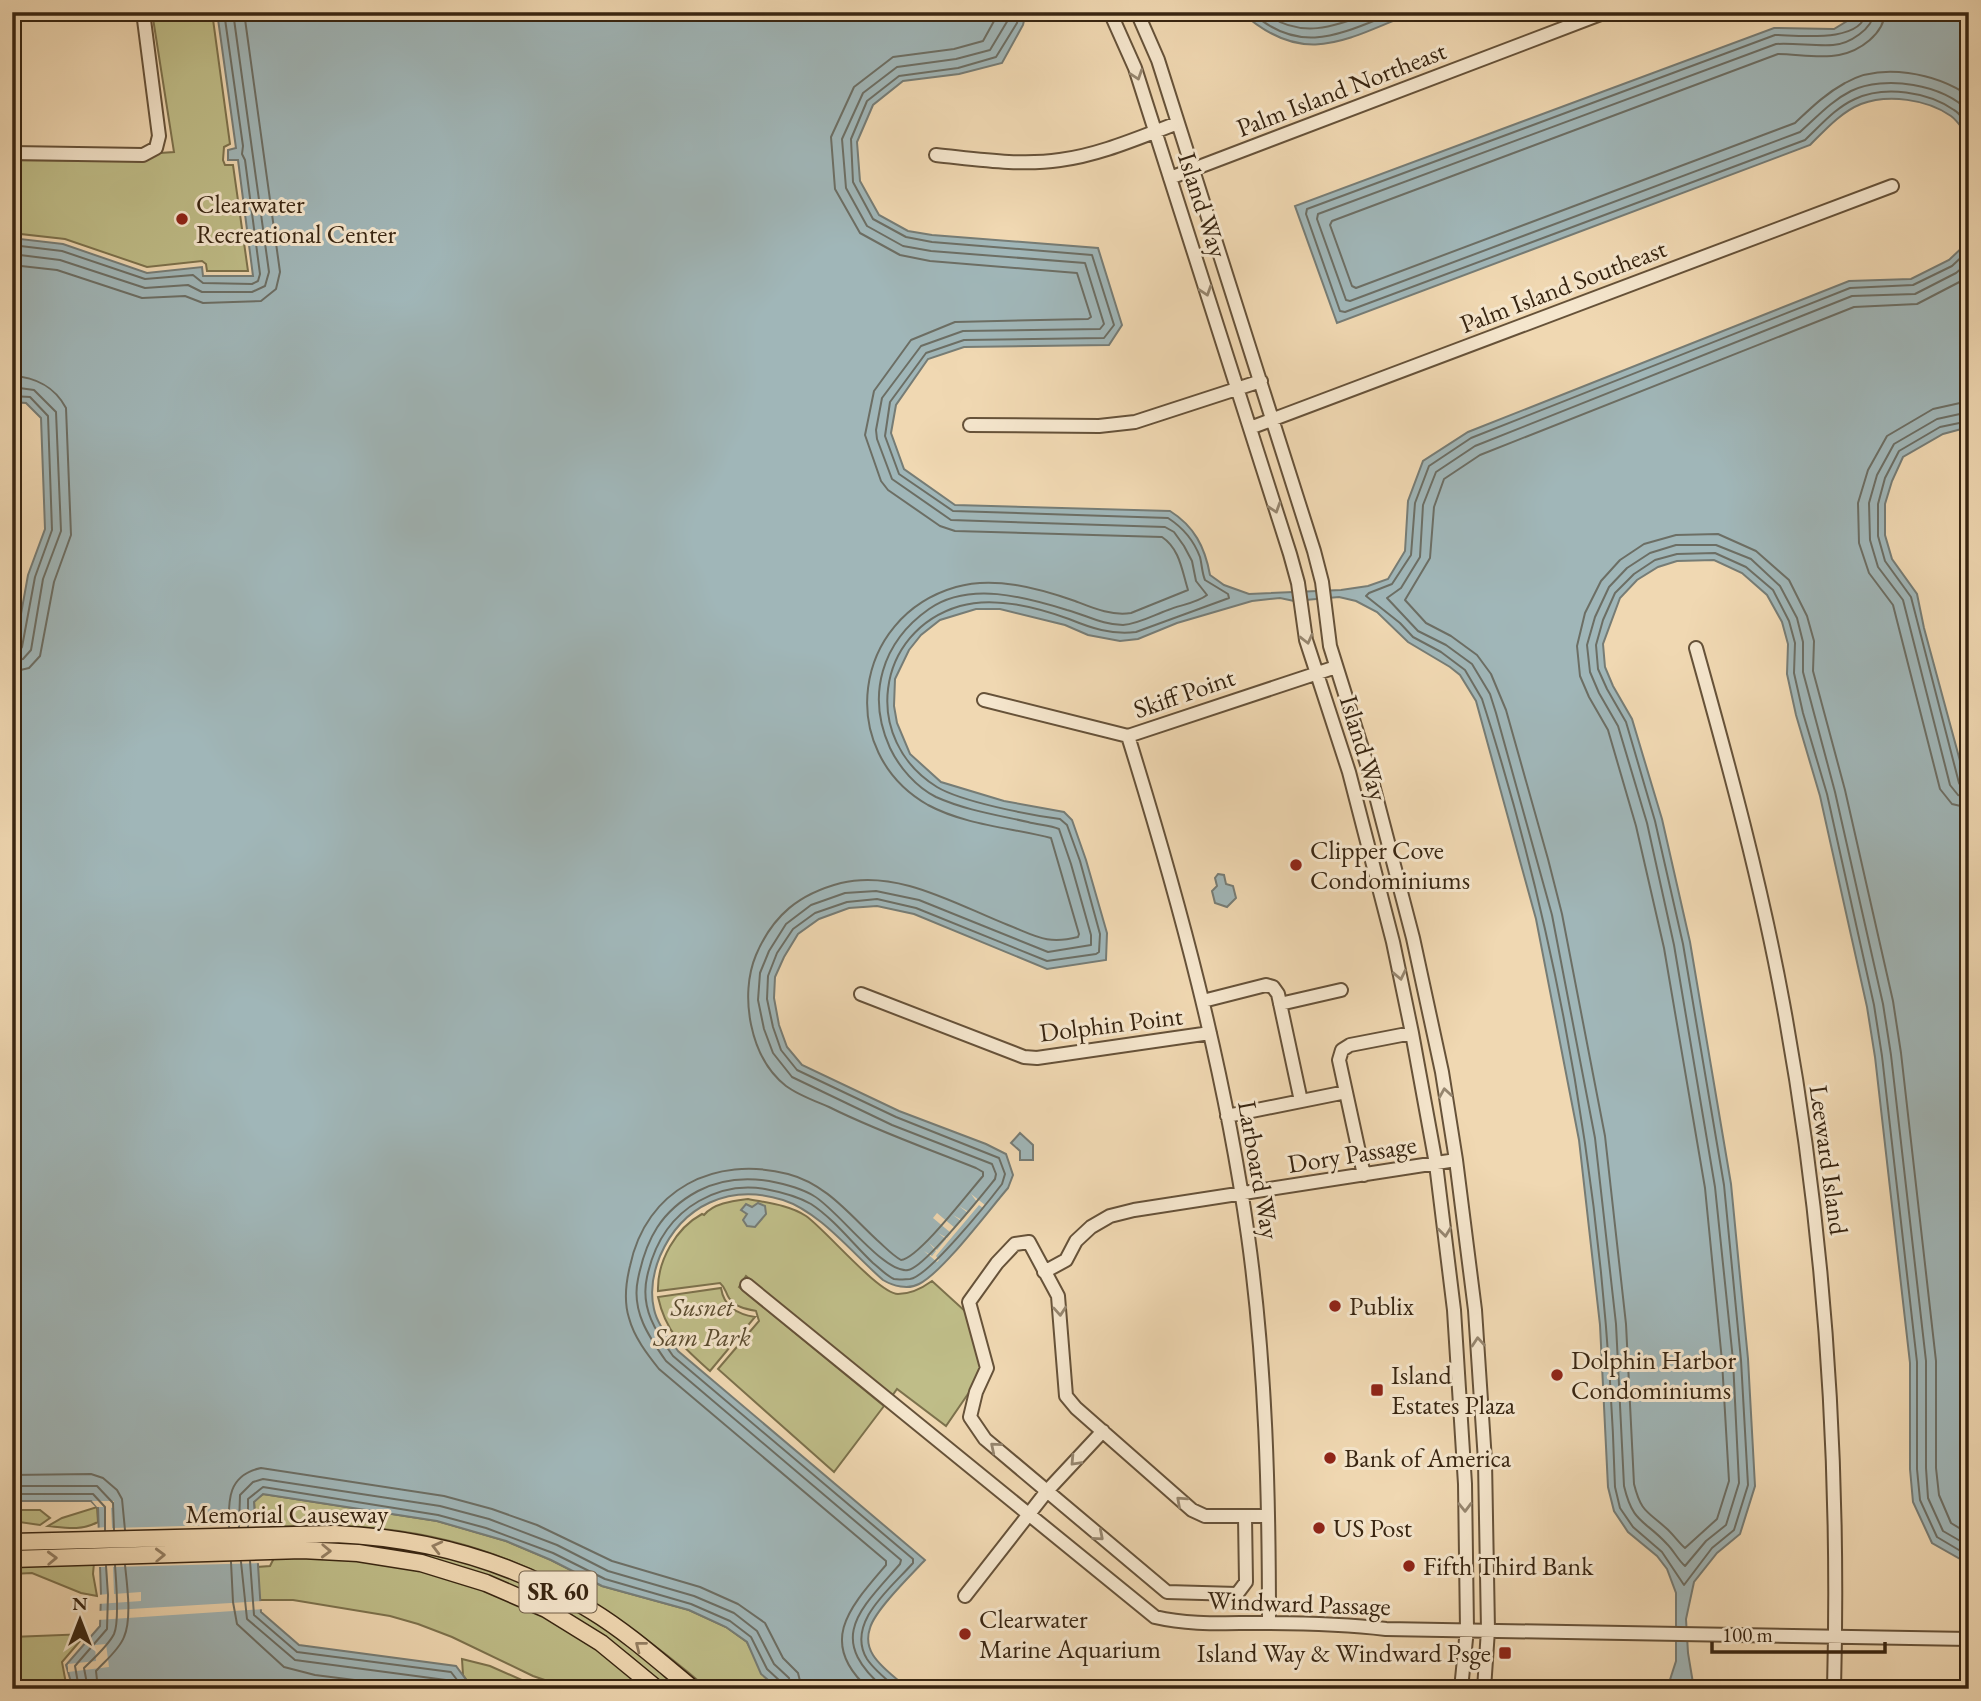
<svg xmlns="http://www.w3.org/2000/svg" width="1981" height="1701" font-family="'EB Garamond',serif">
<style>
.green{fill:#bfbd88;stroke:#7c714c;stroke-width:2}
.water{fill:#a0b6b8;stroke:#767c75;stroke-width:2}
.pier{fill:#f0d8b2}
.lines{fill:none;stroke-linecap:round;stroke-linejoin:round}
.shore{stroke:#6c6e64;stroke-width:2}
.ferry{stroke:#52493b;stroke-width:2;stroke-dasharray:9 7;stroke-linecap:butt}
.minor-casing{stroke:#665239;stroke-width:16}
.major-casing{stroke:#382511;stroke-width:19}
.minor{stroke:#f5e6cd;stroke-width:12}
.major{stroke:#f0d8b2;stroke-width:16}
.oneway{stroke:#96866f}
.oneway2{stroke:#947e62}
.poi-dot{fill:#8f2418;stroke:#f5e6cd;stroke-width:2.5}
.labels{text-anchor:middle;stroke-width:6;stroke-linejoin:round;paint-order:stroke}
.shield{fill:#f5e6cd;stroke:#715f49;stroke-width:2}
.shield-label{font-size:24px;font-weight:bold;fill:#382511}
.street-label{font-size:26px;fill:#382511;stroke:#f5e6cd}
.poi-label{font-size:26px;fill:#382511;stroke:#f5e6cd;text-anchor:start}
.park-label{font-size:26px;font-style:italic;fill:#5a4b2f;stroke:#f5e6cd}
</style>
<rect width="100%" height="100%" fill="#f0d8b2"/>
<filter id="stains"><feTurbulence type="fractalNoise" baseFrequency=".00286" numOctaves="4"/><feColorMatrix values="0 0 0 0 .2 0 0 0 0 .09 0 0 0 0 .02 0 0 0 .5 -.17"/></filter>
<radialGradient id="worn" r=".72"><stop offset=".6" stop-color="#630" stop-opacity="0"/><stop offset="1" stop-color="#630" stop-opacity=".3"/></radialGradient>
<path class="green" d="M152,12H212L230,144L224,147L223,160L225,165H233L248,271H207L206,264L202,261L147,267L65,239L12,233V160L143,161L160,153L174,152Z
M748,1199C768,1203 789,1205 806,1216C826,1230 878,1293 898,1294C910,1294 921,1289 932,1281L966,1312L981,1367L970,1391L946,1426L897,1389L892,1396L746,1276L739,1287L884,1406L834,1472L718,1369L759,1321L756,1311C746,1309 735,1307 729,1298C725,1292 726,1288 720,1283L658,1291C657,1261 676,1228 702,1214L704,1215C714,1203 733,1201 748,1199Z
M721,1288C724,1307 737,1314 755,1317L710,1371C683,1347 666,1333 658,1297Z
M263,1494L437,1521L506,1541L551,1560L602,1586L689,1610L726,1627L747,1642L754,1656L779,1689H708C608,1604 517,1544 383,1529C346,1525 309,1526 271,1527L270,1516H255L254,1501Z
M97,1507L98,1522C81,1531 67,1528 48,1526L62,1518Z
M12,1510H40L50,1518L40,1525L12,1521Z
M344,1540L410,1547L506,1573L596,1619L685,1689H669L629,1655L575,1618L343,1545Z
M330,1556C408,1565 477,1581 547,1616C584,1635 616,1664 648,1689H571L533,1676L452,1637L418,1624L390,1616L293,1600H259L257,1567L270,1566L274,1558Z
M94,1563L93,1574L97,1596L81,1593L32,1573L12,1574V1566Z
M86,1634L62,1662L67,1689H12V1637Z
M462,1659L490,1666L542,1689H473L463,1675Z"/>
<path class="water" d="M217,12H1026L1023,25L1002,63L959,74L903,81L873,105L857,142L860,181L879,215L908,231L932,235L1098,248L1122,325L1109,345L964,347L928,359L896,405L891,433L904,469L955,505L1170,511C1194,526 1205,547 1210,575L1224,585L1249,594L1341,590L1368,586L1388,579L1405,551L1408,501L1423,461L1468,432L1849,281L1911,279L1949,260L1969,241V427L1943,434L1903,457L1892,481L1885,504V535L1892,559L1917,594L1924,628L1969,794V1567L1967,1563L1932,1543L1913,1502L1910,1469V1363L1875,1057L1867,1007L1820,796L1796,715L1787,674L1788,644L1782,622L1767,595L1742,573L1714,560L1677,561L1658,567L1637,580L1620,598L1603,644L1605,667L1613,686L1632,719L1662,819L1690,942L1731,1184L1748,1359L1755,1486L1740,1534L1717,1553L1694,1582L1686,1619L1688,1653L1694,1689H1667L1676,1661V1593L1667,1569L1657,1556L1628,1532L1614,1511L1608,1487L1600,1325L1579,1140L1536,919L1476,701L1460,675L1450,667L1408,642L1377,612L1356,601L1339,597L1294,601L1280,598L1252,601L1177,623L1138,639L1120,641L1088,635L1065,625L1000,609H976L940,620L921,635L909,650L895,679L894,706L897,723L910,754L941,782L1004,801L1064,812L1072,820L1086,860L1107,933L1106,960L1047,969L914,914L877,906L849,908L819,919L798,934L784,957L775,977L774,998L779,1025L787,1047L802,1065L899,1111L986,1144L1006,1154L1013,1175L1008,1188C988,1211 943,1272 919,1284C908,1290 893,1286 883,1280C853,1254 820,1212 783,1200C730,1183 682,1205 660,1256C653,1273 650,1292 654,1309C657,1324 669,1338 678,1351L925,1560C911,1575 875,1610 870,1628C867,1637 868,1647 873,1655C881,1668 897,1679 909,1689H779L761,1674L747,1642L726,1627L689,1610L602,1586L551,1560L506,1541L437,1521L263,1494L254,1502L261,1612L299,1645L456,1666L473,1689H73L66,1665L100,1626L101,1595L98,1508L91,1501H12V664L28,575L45,529L41,418L26,403L12,402V238L63,244L147,273L202,267L203,276H253L238,160H228V150L236,148Z
M1241,12H1415C1346,39 1305,69 1241,12Z
M1862,12H1969V137C1963,130 1958,121 1951,116C1927,99 1888,94 1861,104C1841,112 1825,130 1810,145L1337,323L1295,206L1774,28L1834,29Z
M1218,874L1224,875L1226,884L1233,886L1236,898L1227,907L1215,903L1212,891L1217,886L1215,878Z
M1020,1133L1033,1145V1160H1020V1151L1011,1143Z
M758,1203L765,1206L766,1214L755,1227L747,1226L743,1220L747,1214L741,1210L746,1204L752,1207Z"/>
<path class="pier" d="M971,1194L985,1205L983,1208L979,1205L936,1256L939,1260L937,1262L924,1251L932,1256L936,1251L929,1243L937,1250L946,1239L938,1233L947,1238L951,1233L933,1218L937,1213L955,1228L961,1221L953,1215L962,1220L968,1213L959,1206L969,1212L977,1202Z
M92,1501H114V1507L111,1508L112,1528L258,1524L261,1563L113,1567L114,1594L141,1592V1601L98,1604V1595L108,1594L107,1567H96L95,1528L106,1527L105,1507H97Z
M263,1601L264,1609L97,1620V1611Z
M106,1644L109,1667L68,1672V1664L96,1661L95,1645Z"/>
<g class="lines">
<path class="shore" d="M1251,12C1301,57 1342,33 1396,12
M1264,12C1299,40 1335,27 1372,12
M1866,12C1862,44 1796,35 1775,35L1307,209L1306,214L1340,311L1345,312L1805,140C1821,125 1835,108 1855,99C1885,85 1928,92 1954,110C1960,113 1964,121 1969,126
M1874,12C1873,29 1849,44 1833,45C1814,46 1795,43 1776,44L1318,214L1317,219L1346,300L1350,301L1800,132C1817,117 1831,101 1851,91C1884,75 1945,84 1969,112
M1885,12C1884,34 1860,51 1839,55C1820,59 1797,54 1778,54L1332,221L1330,225L1352,286L1356,288L1795,123C1811,108 1825,94 1845,83C1881,62 1936,73 1969,96
M12,245L62,251L145,279L193,275L203,283L252,284L258,281L260,274L245,160L242,154L243,146L224,12
M1969,250L1952,266L1913,285L1850,288L1471,438L1429,466L1415,503L1411,555L1392,584L1369,593L1366,596L1400,623L1413,637L1441,652L1465,670L1482,699C1564,954 1607,1220 1615,1487L1620,1508L1633,1527L1662,1552L1684,1585L1712,1548L1734,1530L1748,1485L1741,1360L1724,1185L1683,944L1655,821L1626,722L1607,689L1598,669L1596,645L1603,620L1615,593L1634,574L1655,560L1677,554L1715,553L1746,567L1773,590L1789,621L1795,643L1794,673L1803,713L1827,794L1874,1005L1882,1056L1917,1362V1469L1920,1500L1937,1537L1969,1556
M12,254L60,260L145,288L188,285L202,292H252L265,286L269,272L233,12
M1969,262L1956,273L1915,294L1852,296L1475,446L1436,472L1423,505L1420,557L1401,588L1387,598L1418,631L1446,645L1472,664L1490,694L1496,713L1552,915L1595,1138L1616,1324L1624,1486C1633,1524 1644,1519 1667,1544C1674,1551 1678,1560 1685,1566L1706,1541L1726,1525L1739,1483L1733,1360L1715,1187L1674,945L1647,823L1618,726L1599,693L1590,672L1587,645L1595,617L1609,587L1627,568L1650,553L1676,545H1716L1751,559L1780,586L1797,618L1803,642V672L1835,792L1883,1004L1891,1055L1926,1361V1468L1928,1498L1943,1531L1969,1546
M12,265L57,270L142,298L185,296L203,303L261,301L276,289L280,272L244,12
M1969,277L1917,304L1854,307L1480,455L1444,479L1434,507L1430,558L1405,600L1426,623L1451,636L1477,655L1491,674L1506,710L1548,859L1562,914L1605,1136L1626,1324L1634,1484C1641,1512 1647,1511 1666,1528C1673,1534 1679,1543 1685,1548L1717,1519L1729,1481L1722,1361L1705,1188L1664,948L1636,826L1608,730L1589,697L1580,676L1577,646L1585,613L1601,581L1620,560L1644,544L1676,535L1718,534L1756,551L1789,580L1807,616L1814,641L1813,671L1845,790L1893,1001L1901,1053L1936,1361V1468L1939,1495L1951,1523L1969,1534
M12,376C35,377 55,387 66,408L71,535L54,582L40,656L29,668L12,672
M12,387L34,390L56,412L61,531L43,579L31,650L23,659L12,661
M12,396L30,397L48,416L52,530L35,577L22,647L19,652L12,653
M1969,401L1933,409L1887,436L1868,470L1858,503L1859,543L1869,573L1893,605L1940,789L1952,804L1969,808
M1969,412L1937,419L1894,444L1877,475L1869,503L1870,540L1878,567L1903,600L1950,785L1958,795L1969,798
M1969,421L1940,427L1899,451L1885,478L1878,504V536L1885,561L1911,597L1959,783L1962,788L1969,789
M12,1475L91,1474L103,1478L117,1490L122,1499L125,1530
M12,1486H97L113,1503L114,1530
M12,1494H93L105,1507V1530
M229,1527C228,1500 228,1475 261,1468L444,1496L492,1509L537,1525L612,1561L700,1587L738,1604L765,1623L783,1658L798,1673L802,1689
M239,1527L240,1495L253,1482L263,1479L440,1506L489,1519L557,1545L608,1571L694,1596L734,1613L757,1631L774,1664L789,1678L791,1689
M248,1527V1499L263,1487L438,1515L486,1528L553,1553L605,1579L691,1604L730,1621L751,1637L767,1669L780,1681L782,1689
M250,1561L254,1615L297,1652L451,1672L464,1689
M231,1562L233,1602L237,1624L284,1667L315,1675L426,1689
M241,1562L247,1619L295,1660L446,1680L454,1689
M79,1689L75,1666L107,1629L108,1595L106,1566
M88,1689L84,1668C94,1658 108,1646 114,1634C120,1621 116,1581 115,1565
M98,1689L96,1671C105,1661 119,1650 124,1637C132,1619 127,1584 125,1565
M869,1689C816,1642 851,1606 886,1565V1561L659,1369C647,1354 634,1337 629,1318C624,1302 626,1282 630,1266C646,1189 715,1155 788,1174C826,1184 849,1214 877,1240C885,1247 892,1255 901,1260C918,1259 969,1192 983,1176V1172L976,1168C926,1148 877,1131 829,1107C815,1101 798,1095 786,1086C750,1058 739,995 756,955C773,915 799,894 841,883C898,869 957,905 1008,925C1036,936 1047,945 1078,937L1079,934L1051,838C1012,828 965,825 928,805C835,752 852,617 956,587C994,576 1038,588 1075,601C1093,608 1111,616 1131,613L1188,590C1182,571 1180,549 1162,537L955,531L940,526L888,490L881,481L865,435L874,391L911,340L955,322L1088,319L1091,317L1077,273L930,261L900,255L860,233L835,189L831,137L854,87L893,57L954,49L983,41L999,12
M885,1689C825,1638 860,1610 900,1564L901,1560L666,1361C649,1337 631,1311 638,1279C646,1239 661,1211 698,1191C721,1179 744,1177 769,1181C785,1184 801,1188 814,1196C838,1210 884,1274 908,1270C924,1268 982,1195 995,1179L996,1174L992,1164L892,1125L792,1077L773,1053L764,1029L758,1000L760,973L769,951L786,924L811,905L845,893L876,891L919,900L1048,952L1091,945V935L1071,864L1059,829C1050,825 1038,825 1028,822C997,815 965,810 936,797C916,787 899,767 890,748C866,695 882,642 929,609C969,581 1025,597 1067,610C1086,615 1103,625 1123,625C1138,624 1154,615 1168,610C1180,605 1197,603 1207,595L1196,581L1192,561L1184,546L1174,532L1165,527L951,520L892,479L877,439L876,430L882,398L921,346L963,331L1100,329L1104,324L1085,263L931,251L903,246L867,226L846,188L842,139L863,93L897,67L956,59L990,50L1008,20L1010,12
M898,1689C887,1680 875,1671 867,1659C845,1623 892,1587 913,1563V1559L673,1356C656,1332 640,1308 647,1277C654,1244 669,1218 699,1201C720,1189 742,1185 765,1189C781,1192 797,1196 811,1204C834,1219 853,1244 873,1263C879,1268 887,1276 894,1279C899,1280 906,1279 910,1279C928,1277 989,1201 1002,1184L1005,1174L999,1158L896,1117L797,1070L781,1050L773,1027L767,999L768,976L777,953L793,929L815,913L847,902L877,899L916,908L1047,961L1096,954L1099,952L1100,934L1080,861L1067,825L1060,819C1030,815 962,802 937,787C861,740 875,631 960,606C994,596 1036,607 1069,619C1091,628 1111,635 1136,632L1229,598L1228,594L1205,580C1202,573 1202,565 1200,557C1194,541 1182,527 1168,518L953,511L899,474L885,436L890,402L926,353L964,340L1104,338L1114,325L1092,255L932,242L906,237L873,219L853,182L851,139L867,101L899,76L958,68L996,57L1017,23L1019,12"/>
<path class="ferry" d="M92,1689L96,1685L190,1680L229,1689"/>
<defs>
<path id="minor" d="M1110,12L1135,68L1290,554L1298,583L1306,640L1349,772L1393,942L1412,1033L1436,1164L1454,1310L1465,1484L1467,1629L1461,1689
M1137,12L1158,60L1314,551L1322,582L1330,646L1371,777L1413,938L1442,1072L1456,1160L1475,1310L1485,1461L1488,1630L1484,1689
M12,153L143,155L156,148L159,136L143,12
M936,155C976,159 1020,166 1060,160C1100,155 1140,137 1178,123
M1170,178L1606,12
M970,425L1099,426L1135,422L1261,381
M1250,428L1892,186
M1696,648C1729,766 1761,883 1783,1003C1825,1230 1840,1459 1834,1689
M984,700L1128,736L1336,667
M1128,736C1179,900 1224,1066 1248,1236C1266,1364 1269,1494 1269,1623
M861,994L1024,1057L1037,1058L1210,1033
M1203,1001L1266,985L1273,987L1278,994L1301,1101
M1280,1004L1341,990
M1227,1116L1346,1092
M1364,1175L1339,1060L1342,1050L1350,1045L1412,1033
M1044,1272L1066,1260L1076,1241L1091,1227L1110,1216L1134,1210L1456,1160
M747,1285L1155,1617C1189,1625 1223,1623 1257,1623C1299,1623 1344,1624 1386,1629L1969,1639
M1245,1517L1246,1582L1237,1594L1167,1592L985,1439L970,1417L976,1392L987,1368L969,1302L997,1263L1015,1244L1029,1242L1058,1296L1066,1396L1076,1408L1192,1510L1205,1516H1268
M965,1596L1047,1491L1103,1431"/>
<path id="major" d="M12,1542L335,1534C426,1538 514,1562 592,1611C628,1633 660,1662 693,1689
M12,1559L302,1550L358,1553L421,1563L486,1583L546,1609L601,1643L657,1689"/>
</defs>
<use href="#minor" class="minor-casing"/>
<use href="#major" class="major-casing"/>
<use href="#minor" class="minor"/>
<use href="#major" class="major"/>
</g>
<defs><path id="oneway-chevron" d="M-2-3.5L2.5 0L-2 3.5" fill="none" stroke-width="1.6" stroke-linecap="round" stroke-linejoin="round" transform="scale(1.75)"/></defs>
<g class="oneway">
<use href="#oneway-chevron" transform="translate(1137 75) rotate(71)"/>
<use href="#oneway-chevron" transform="translate(1206 291) rotate(72)"/>
<use href="#oneway-chevron" transform="translate(1275 508) rotate(72)"/>
<use href="#oneway-chevron" transform="translate(1307 639) rotate(76)"/>
<use href="#oneway-chevron" transform="translate(1400 975) rotate(78)"/>
<use href="#oneway-chevron" transform="translate(1445 1093) rotate(-99)"/>
<use href="#oneway-chevron" transform="translate(1445 1232) rotate(83)"/>
<use href="#oneway-chevron" transform="translate(1060 1311) rotate(86)"/>
<use href="#oneway-chevron" transform="translate(1478 1342) rotate(-95)"/>
<use href="#oneway-chevron" transform="translate(995 1447) rotate(-140)"/>
<use href="#oneway-chevron" transform="translate(1075 1461) rotate(133)"/>
<use href="#oneway-chevron" transform="translate(1181 1501) rotate(-138)"/>
<use href="#oneway-chevron" transform="translate(1465 1507) rotate(89)"/>
<use href="#oneway-chevron" transform="translate(1099 1536) rotate(41)"/>
</g>
<g class="oneway2">
<use href="#oneway-chevron" transform="translate(437 1547) rotate(-166)"/>
<use href="#oneway-chevron" transform="translate(326 1551) rotate(2)"/>
<use href="#oneway-chevron" transform="translate(160 1555) rotate(-2)"/>
<use href="#oneway-chevron" transform="translate(52 1558) rotate(-2)"/>
<use href="#oneway-chevron" transform="translate(640 1646) rotate(-142)"/>
</g>
<g class="poi-dot">
<circle cx="182" cy="219" r="7"/>
<circle cx="1296" cy="865" r="7"/>
<circle cx="1335" cy="1306" r="7"/>
<circle cx="1557" cy="1375" r="7"/>
<rect x="1370" y="1383" width="14" height="14" rx="3.5"/>
<circle cx="1330" cy="1458" r="7"/>
<circle cx="1319" cy="1528" r="7"/>
<circle cx="1409" cy="1566" r="7"/>
<circle cx="965" cy="1634" r="7"/>
<rect x="1498" y="1646" width="14" height="14" rx="3.5"/>
</g>
<g class="labels">
<rect class="shield" x="519.5" y="1571.5" width="77" height="41" rx="5"/>
<g class="shield-label">
<text x="558" y="1600">SR 60</text>
</g>
<g class="street-label">
<text transform="translate(1341 89) rotate(-21)" y="9">Palm Island Northeast</text>
<text transform="translate(1203 205) rotate(72)" y="9">Island Way</text>
<text transform="translate(1563 286) rotate(-21)" y="9">Palm Island Southeast</text>
<text transform="translate(1184 693) rotate(-19)" y="9">Skiff Point</text>
<text transform="translate(1364 748) rotate(73)" y="9">Island Way</text>
<text transform="translate(1111 1024) rotate(-7)" y="9">Dolphin Point</text>
<text transform="translate(1352 1154) rotate(-9)" y="9">Dory Passage</text>
<text transform="translate(1829 1160) rotate(82)" y="9">Leeward Island</text>
<text transform="translate(1259 1170) rotate(80)" y="9">Larboard Way</text>
<text x="287" y="1523">Memorial Causeway</text>
<text transform="translate(1299 1603) rotate(2)" y="9">Windward Passage</text>
</g>
<g class="poi-label">
<text x="196" y="213">Clearwater<tspan x="196" dy="30">Recreational Center</tspan></text>
<text x="1310" y="859">Clipper Cove<tspan x="1310" dy="30">Condominiums</tspan></text>
<text x="1349" y="1315">Publix</text>
<text x="1571" y="1369">Dolphin Harbor<tspan x="1571" dy="30">Condominiums</tspan></text>
<text x="1391" y="1384">Island<tspan x="1391" dy="30">Estates Plaza</tspan></text>
<text x="1344" y="1467">Bank of America</text>
<text x="1333" y="1537">US Post</text>
<text x="1423" y="1575">Fifth Third Bank</text>
<text x="979" y="1628">Clearwater<tspan x="979" dy="30">Marine Aquarium</tspan></text>
<text x="1491" y="1662" text-anchor="end">Island Way &amp; Windward Psge</text>
</g>
<g class="park-label">
<text x="702" y="1316">Susnet<tspan x="702" dy="30">Sam Park</tspan></text>
</g>
</g>
<rect width="1981" height="1701" fill="none" stroke="#f0d8b2" stroke-width="42"/>
<rect x="14" y="14" width="1953" height="1673" fill="none" stroke="#382511" stroke-width="3.5"/>
<rect x="21" y="21" width="1939" height="1659" fill="none" stroke="#382511" stroke-width="2"/>
<g transform="translate(80 1620)" stroke="#f5e6cd" stroke-width="5" paint-order="stroke">
<path d="M0-5L12 26L0 18L-12 26Z" fill="#382511"/>
<text y="-10" font-size="19" font-weight="bold" text-anchor="middle" fill="#382511">N</text>
</g>
<path d="M1712 1642v10h173v-10" fill="none" stroke="#382511" stroke-width="3.5"/>
<text x="1722" y="1642" font-size="21" fill="#382511" stroke="#f5e6cd" stroke-width="5" paint-order="stroke">100 m</text>
<rect width="100%" height="100%" filter="url(#stains)"/>
<rect width="100%" height="100%" fill="url(#worn)"/>
</svg>
